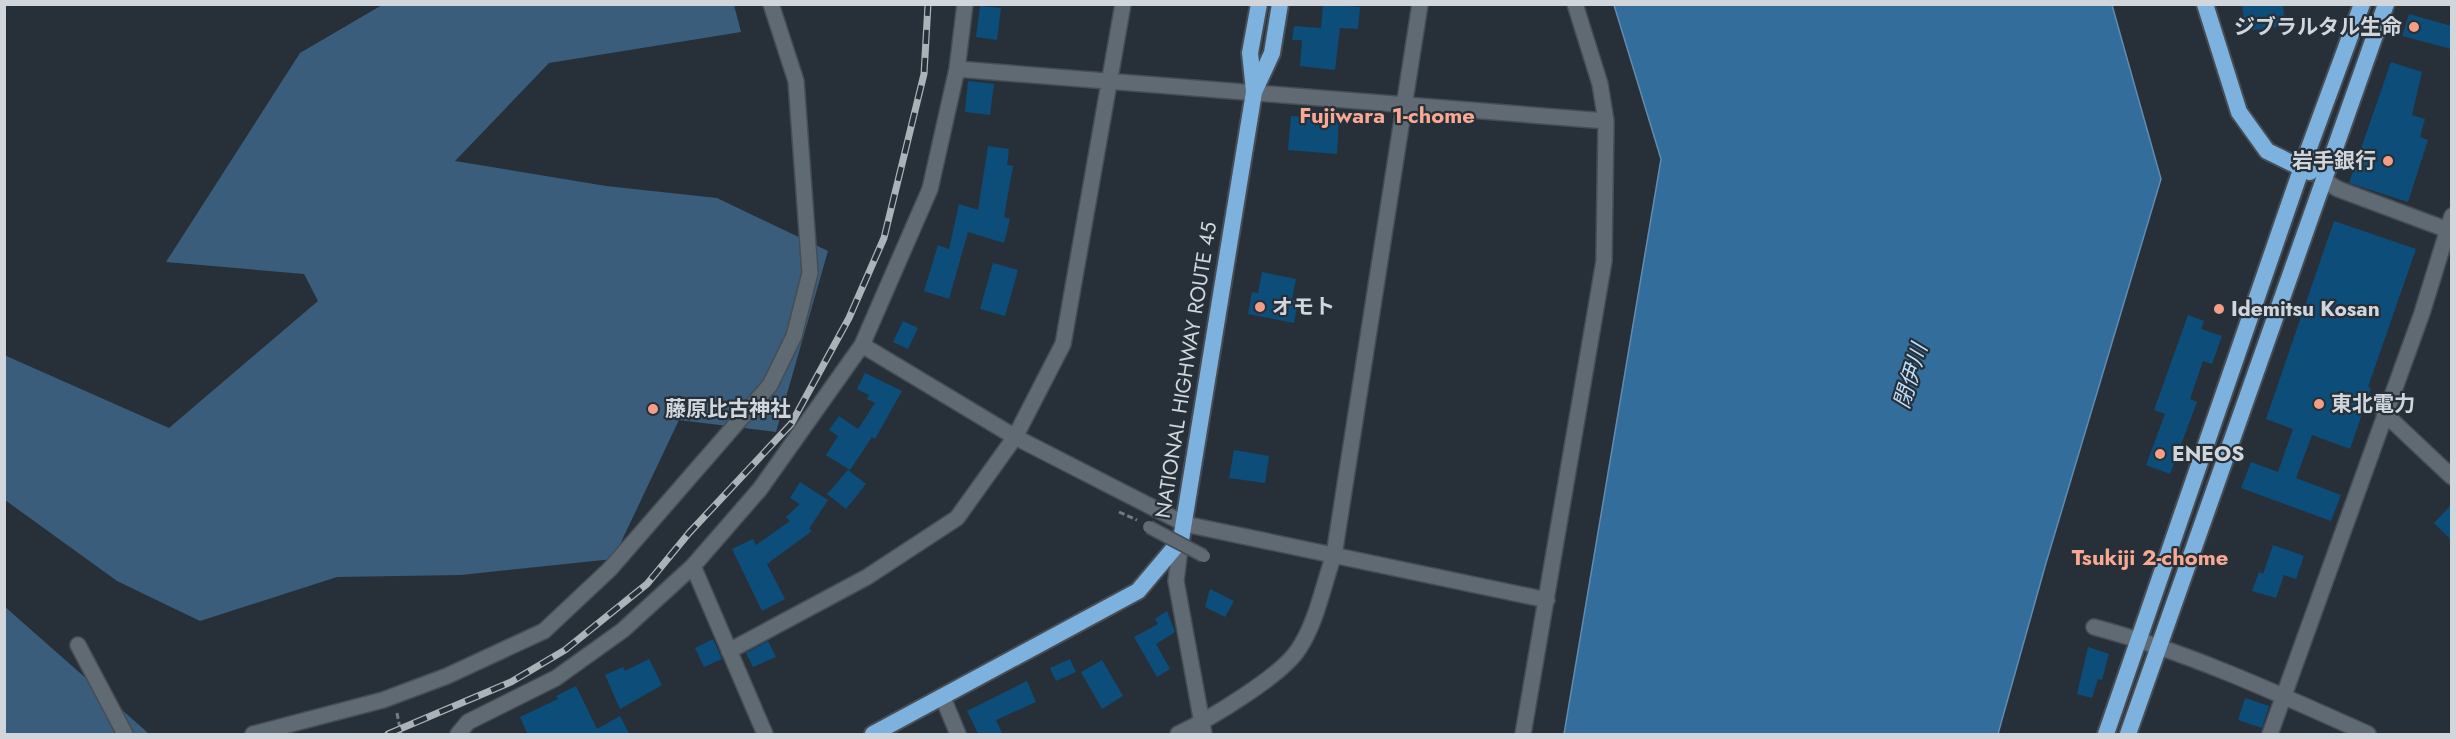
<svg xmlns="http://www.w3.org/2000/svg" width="2456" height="739" font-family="Jost,'Noto Sans JP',sans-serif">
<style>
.green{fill:#395d7b}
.water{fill:#326d9c;stroke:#618caf;stroke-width:1.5}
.building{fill:#0c4d7a}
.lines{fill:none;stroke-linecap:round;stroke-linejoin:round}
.minor-casing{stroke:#464d55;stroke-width:18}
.trunk-casing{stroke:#464d55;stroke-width:20}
.path{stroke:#747b83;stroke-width:3;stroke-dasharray:6 3;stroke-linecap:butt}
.minor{stroke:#606a73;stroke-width:15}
.trunk{stroke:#7db1de;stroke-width:16}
.rail-casing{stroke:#abb2b8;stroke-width:7}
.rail{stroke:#273039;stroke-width:4.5;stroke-dasharray:14;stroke-linecap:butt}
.pedestrian-bridge-casing{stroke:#464d55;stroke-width:15;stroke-linecap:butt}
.pedestrian-bridge{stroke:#606a73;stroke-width:12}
.poi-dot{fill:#f49e88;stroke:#273039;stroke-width:2}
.labels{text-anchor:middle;stroke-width:4.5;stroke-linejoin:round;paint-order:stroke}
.poi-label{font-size:21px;font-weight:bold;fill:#d0d6dc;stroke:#273039;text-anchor:start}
.street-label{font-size:21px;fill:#d0d6dc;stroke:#273039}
.neighbourhood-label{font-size:22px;font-weight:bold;fill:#f8a893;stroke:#273039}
.water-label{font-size:22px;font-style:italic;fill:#bfdefa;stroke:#273039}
</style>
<rect width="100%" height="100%" fill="#273039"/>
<path class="green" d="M382,5H734L741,32L549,63L455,161L606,186L717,198L828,251L776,432L679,420L613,559L461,575L337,577L200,621L117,581L5,500L4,355L169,428L318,301L304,274L166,262L300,53Z
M4,606L147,732L148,734H5Z"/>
<path class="water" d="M1614,5H2112L2161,179L2046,563L1998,734H1564L1661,159Z"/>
<path class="building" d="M1323,4L1360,7L1358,29L1340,28L1335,70L1300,66L1302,40H1292L1294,26L1321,28Z
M2242,4H2283L2285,26L2245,31Z
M980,6L1001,8L997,40L976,37Z
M2409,14L2451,26V49L2402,36Z
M2391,62L2422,72L2412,115L2425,119L2420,137L2428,140L2408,202L2349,183Z
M968,81L994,84L990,115L965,112Z
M1291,116L1339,120L1337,154L1288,150Z
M988,146L1009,149L1007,165L1013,166L1004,217L1010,219L1004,243L968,232L949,299L924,291L938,245L949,249L959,204L978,210Z
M2334,221L2416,249L2368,387L2371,388L2350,449L2312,435L2296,478L2341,495L2331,521L2241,488L2251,462L2278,472L2293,429L2266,419Z
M993,263L1018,270L1005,316L980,309Z
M1262,272L1296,279L1292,299L1298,301L1294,323L1248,314L1252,292L1258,293Z
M2188,315L2204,321L2201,329L2222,336L2212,364L2203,361L2190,399L2197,402L2170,474L2146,465L2165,414L2154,410Z
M903,321L918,328L908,349L893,342Z
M865,373L902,391L875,439L872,437L850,470L826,455L838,436L829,430L839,416L858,429L875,403L867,399L869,395L857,389Z
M1234,450L1269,456L1265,483L1229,478Z
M848,470L866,484L846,509L827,494Z
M800,482L828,500L809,529L812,531L767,564L785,599L762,611L732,549L753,539L756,545L790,521L786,517L800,504L790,498Z
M2451,505V540L2434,523Z
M2273,545L2304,556L2296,579L2284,575L2276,598L2252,591L2259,572L2263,574Z
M1210,589L1234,601L1225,617L1205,607Z
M1167,611L1175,632L1156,644L1170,669L1157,677L1134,637L1158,624L1155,619Z
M713,639L722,659L704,667L695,648Z
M768,641L776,657L753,667L746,653Z
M2088,647L2109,654L2102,680L2098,679L2092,698L2077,694Z
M649,659L662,685L620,709L605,675L623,667L625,671Z
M1070,659L1076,672L1056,681L1050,668Z
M1102,660L1123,696L1102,709L1081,672Z
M1027,681L1036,702L996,720L1003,735H979L967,711Z
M576,686L597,729L620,716L630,735H528L520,717L558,699L556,696Z
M2245,698L2269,706L2262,728L2238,720Z"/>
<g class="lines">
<defs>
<path id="minor" d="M965,4L957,69L930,189L862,345L1015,437L1185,524L1547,600
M957,69L1606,121
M2323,180L2338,189L2448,230
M2384,413L2452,477
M1181,540L1176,581L1204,734
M693,566L765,734
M2094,627C2188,652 2279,694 2368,734
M78,645L125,734
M729,651L867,577L957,518L1015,437L1063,344L1123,4
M943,698L958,734
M253,734L383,700L447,676L544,631L610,569L770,385L794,336L810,273L796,81L771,4
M458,734L468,722L556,678L623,630L693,566L760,489L862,345
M1178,734C1208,720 1281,676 1298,650C1317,622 1323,585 1334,555L1420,4
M1523,734L1604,261L1606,121L1600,84L1575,4
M2270,734L2422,313L2452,216"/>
<path id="trunk" d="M2205,4L2239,112L2267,151L2310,172
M1254,91L1250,53L1259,4
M873,734L1138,591L1181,540L1254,92L1272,53L1280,4
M2106,734L2302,167L2362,4
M2128,734L2386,4"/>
</defs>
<use href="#minor" class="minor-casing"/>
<use href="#trunk" class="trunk-casing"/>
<path class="path" d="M1119,512L1137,520
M397,713L401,734"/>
<use href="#minor" class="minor"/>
<use href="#trunk" class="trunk"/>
<defs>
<path id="rail" d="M388,734L511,682L565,650L647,584L689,533L791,424L849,318L884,238L924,74L928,4"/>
</defs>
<use href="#rail" class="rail-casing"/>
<use href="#rail" class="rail"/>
<defs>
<path id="pedestrian-bridge" d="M1149,527L1204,556"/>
</defs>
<use href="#pedestrian-bridge" class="pedestrian-bridge-casing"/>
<use href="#pedestrian-bridge" class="pedestrian-bridge"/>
</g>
<g class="poi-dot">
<circle cx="2414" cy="27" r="6"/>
<circle cx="2388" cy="161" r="6"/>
<circle cx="1260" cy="307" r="6"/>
<circle cx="2219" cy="309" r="6"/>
<circle cx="2319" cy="404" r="6"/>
<circle cx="653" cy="409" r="6"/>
<circle cx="2160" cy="454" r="6"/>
</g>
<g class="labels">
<g class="poi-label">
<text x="2402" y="34" text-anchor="end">ジブラルタル生命</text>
<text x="2376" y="168" text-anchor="end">岩手銀行</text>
<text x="1272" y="314">オモト</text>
<text x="2231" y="316">Idemitsu Kosan</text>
<text x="2331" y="411">東北電力</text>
<text x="665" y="416">藤原比古神社</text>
<text x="2172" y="461">ENEOS</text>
</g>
<g class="street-label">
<text transform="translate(1186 370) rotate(-81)" y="7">NATIONAL HIGHWAY ROUTE 45</text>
</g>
<g class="neighbourhood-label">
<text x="1387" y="123">Fujiwara 1-chome</text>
<text x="2150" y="565">Tsukiji 2-chome</text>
</g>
<g class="water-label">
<text transform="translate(1910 376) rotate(-73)" y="8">閉伊川</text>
</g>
</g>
<rect width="2456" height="739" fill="none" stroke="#d0d6dc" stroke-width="12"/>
</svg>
